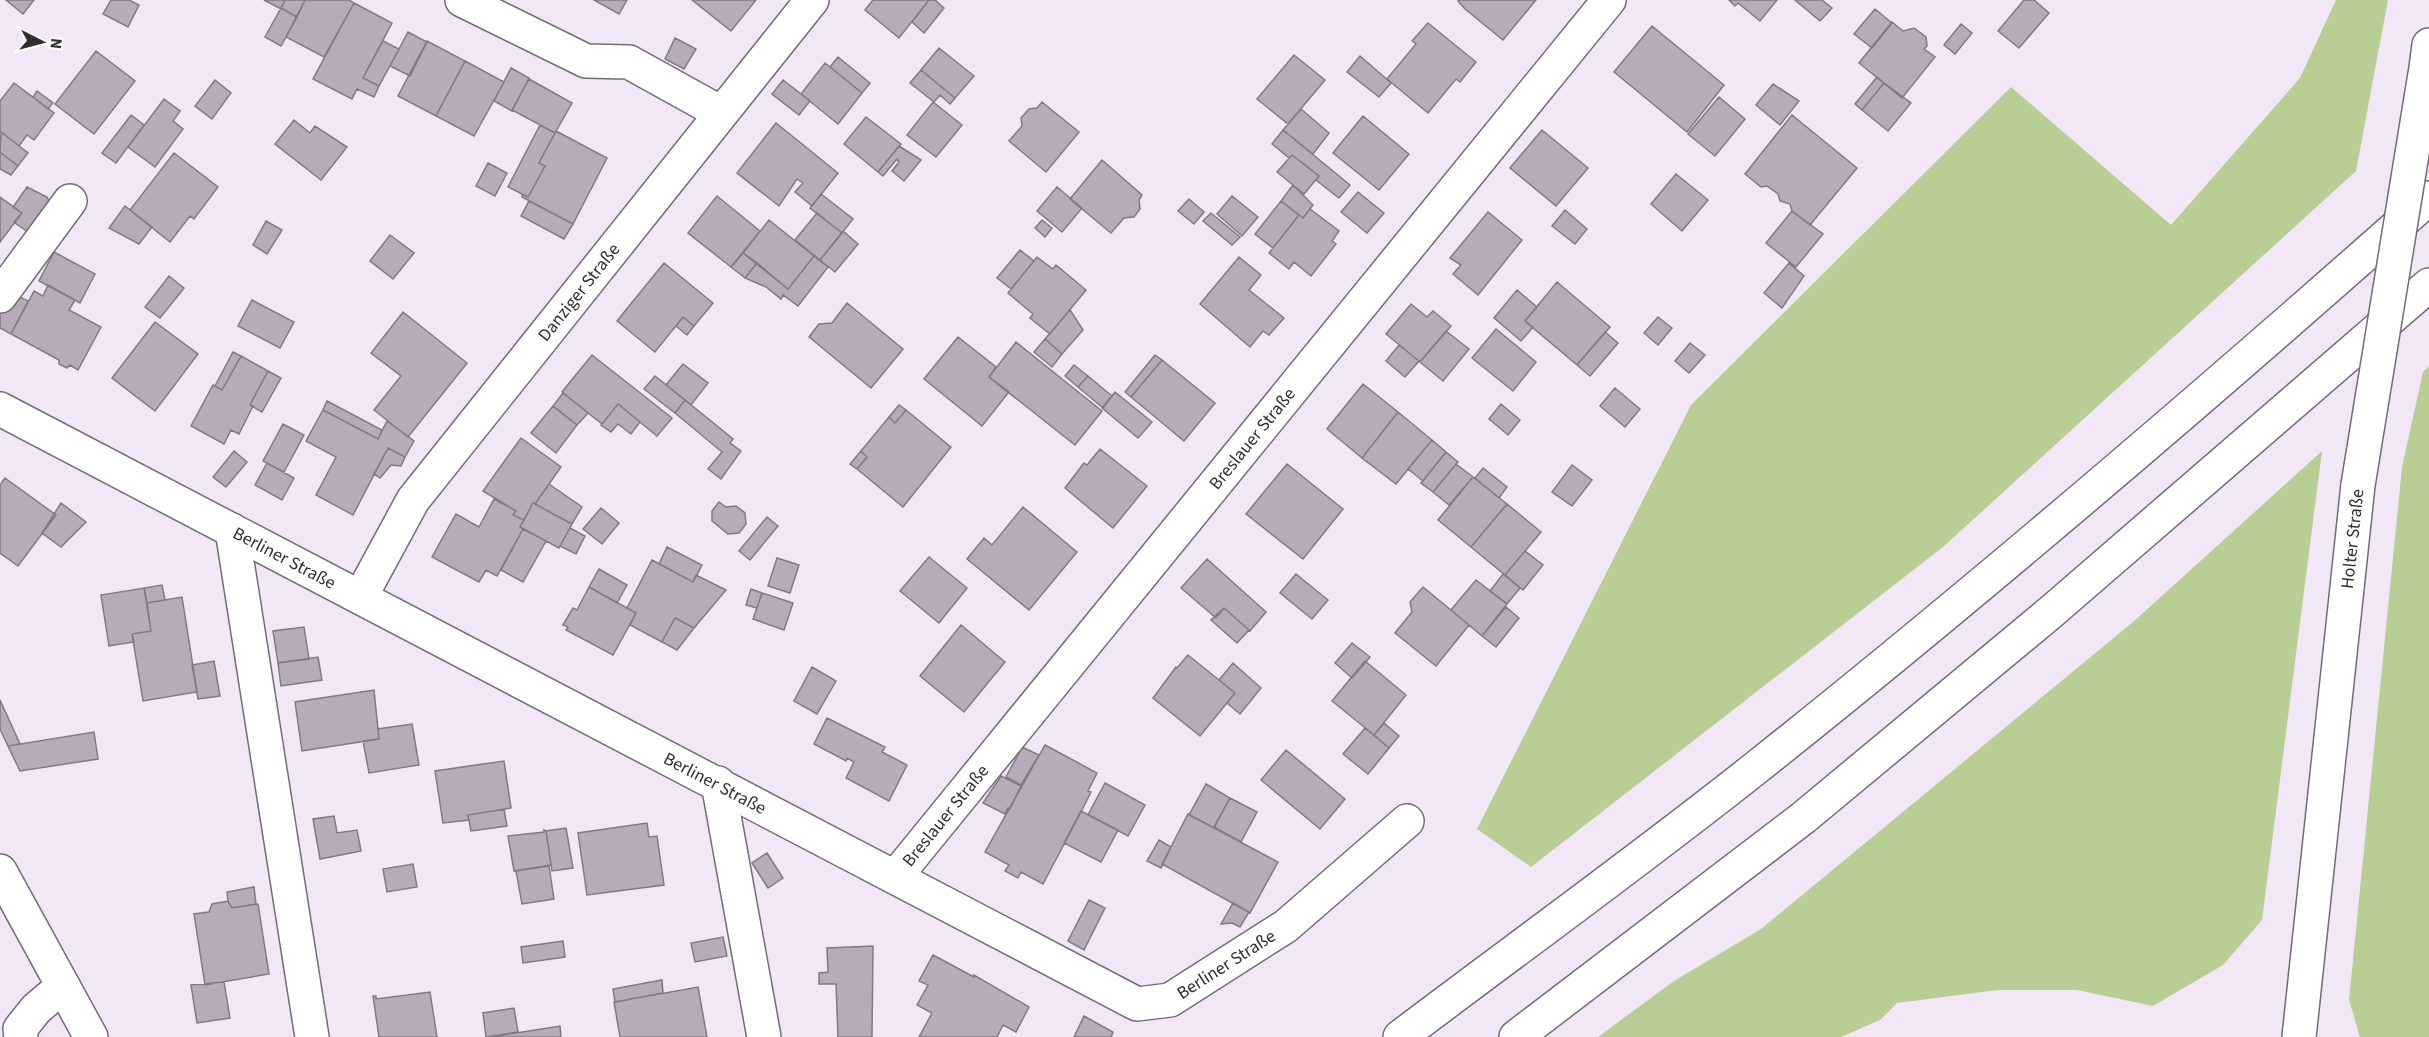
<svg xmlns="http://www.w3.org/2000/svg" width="2429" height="1037" font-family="'Source Sans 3',sans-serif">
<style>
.green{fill:#b9ce94}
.building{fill:#b5abb9;stroke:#827986;stroke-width:1.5}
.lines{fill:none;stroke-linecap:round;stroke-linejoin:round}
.minor-casing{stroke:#746b78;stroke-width:36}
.highway-casing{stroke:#746b78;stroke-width:36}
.minor{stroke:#fff;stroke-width:33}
.highway{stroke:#fff;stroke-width:33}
.minor-bridge-casing{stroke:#746b78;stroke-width:36;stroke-linecap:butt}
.minor-bridge{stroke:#fff;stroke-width:33}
.labels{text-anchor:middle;stroke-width:4.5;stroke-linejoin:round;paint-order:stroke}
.street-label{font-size:18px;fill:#312d33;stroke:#fff}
</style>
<rect width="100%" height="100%" fill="#f2e7f6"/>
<path class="green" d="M2336,0H2388L2356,171L1943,547L1531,867L1477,829L1691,405L2011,87L2171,225L2300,78Z
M2429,366V1037H2360L2349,1000L2402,467L2423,372Z
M2322,451L2262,920L2223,965L2153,1006L2077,990H1998L1897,1003L1880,1020L1841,1037H1598L1674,981L1761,929L2133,622Z"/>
<path class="building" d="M6,0H34L23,14Z
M111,0H129L139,5L128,27L103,14Z
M264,0H285L281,9Z
M285,0H305L297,17L281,8Z
M305,0H349L354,3L324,57L286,37Z
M594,0H627L619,14Z
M692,0H756L731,31Z
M873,0H929L899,38L865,10Z
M929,0H935L944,8L924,33L912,22Z
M1459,0H1536L1503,40L1465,9L1458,1Z
M1729,0H1777L1760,21L1738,3L1735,6Z
M1795,0H1822L1832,8L1820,21Z
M2024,0H2034L2049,13L2019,48L1998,31Z
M354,3L392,23L363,78L379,86L374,97L357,89L352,99L313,79Z
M281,8L297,17L281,46L265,37Z
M1875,9L1892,23L1872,48L1854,34Z
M1892,22L1903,31L1914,28L1926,37L1927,46L1924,49L1935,57L1902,98L1859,63Z
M1428,23L1476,62L1460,82L1456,79L1428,113L1387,79L1416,44L1412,41Z
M1961,24L1972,33L1955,54L1944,45Z
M1652,26L1724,85L1687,132L1614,72Z
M408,32L427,42L410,76L390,66Z
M675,38L696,49L684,69L665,59Z
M383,41L399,49L379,86L363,78Z
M427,41L465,61L436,116L398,96Z
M939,48L974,76L955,98L921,70Z
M96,51L135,81L94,134L55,104Z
M1294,55L1325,80L1288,124L1257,99Z
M1360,56L1391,83L1379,97L1347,72Z
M838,57L870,83L862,93L830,67Z
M465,61L504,82L474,136L436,116Z
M825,63L862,93L838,124L801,94Z
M511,68L529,78L512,111L494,101Z
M921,70L955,98L950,104L940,95L934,102L910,83Z
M1877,77L1884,83L1862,110L1855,104Z
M529,79L572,103L555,133L512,110Z
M215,80L231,93L212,119L195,106Z
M783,80L810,101L799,115L772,94Z
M14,83L54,113L34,140L27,135L19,146L0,131V101Z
M1884,83L1911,103L1888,131L1862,110Z
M1773,84L1799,101L1780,125L1756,105Z
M37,91L53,103L48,109L33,97Z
M1719,97L1745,119L1715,156L1688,134Z
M164,99L180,111L173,121L183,129L155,167L128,147Z
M933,102L962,125L936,157L907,135Z
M1042,102L1079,132L1046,172L1009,141L1022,126L1021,118L1029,109L1037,108Z
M1301,109L1329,133L1313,154L1283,130Z
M131,115L144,125L116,163L102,153Z
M1792,115L1857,168L1810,225L1792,211L1790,204L1780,201L1778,194L1767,186L1761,187L1745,174Z
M1363,116L1409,154L1379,190L1333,153Z
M866,117L901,144L878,172L844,144Z
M294,120L310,133L315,126L347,147L321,180L275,144Z
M776,123L838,173L812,206L795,192L803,183L797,179L779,206L737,173Z
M540,125L555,133L539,163L545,166L528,197L508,187Z
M1283,130L1350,185L1339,198L1316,180L1319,176L1292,155L1289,158L1272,144Z
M1542,130L1588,168L1556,206L1510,168Z
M556,131L607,158L573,224L522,197V194L528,197L545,166L539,163Z
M1,132L28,153L18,166L0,152Z
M899,146L921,160L904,181L892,171L899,162L897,159L883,176L878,172Z
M0,152L18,166L11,175L0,169Z
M174,153L218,187L194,219L190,216L170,242L130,210Z
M1292,155L1319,176L1304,194L1277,172Z
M1102,160L1142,195L1139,200L1140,209L1134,217L1124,218L1111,233L1070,199Z
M488,163L507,173L495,196L476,186Z
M1676,174L1708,200L1682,231L1651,204Z
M1293,185L1313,205L1303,218L1281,201Z
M27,187L47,197L50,204L28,232L14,222L22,213L13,207Z
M1057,187L1082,208L1062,232L1037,211Z
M1358,192L1384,213L1367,233L1341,212Z
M821,194L853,219L842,233L810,208Z
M717,196L760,231L731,267L688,233Z
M1232,196L1258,217L1242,236L1217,214Z
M0,197L22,213L0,242Z
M1189,199L1204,212L1194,224L1178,211Z
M529,201L573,224L564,239L521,216Z
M1281,201L1299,215L1273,248L1255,234Z
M125,206L152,227L139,244L109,228Z
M1310,209L1339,231L1332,241L1336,244L1311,276L1294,262L1289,269L1269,253L1299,215L1303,218Z
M1565,210L1587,229L1575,244L1552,226Z
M1792,211L1823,234L1796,267L1766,243Z
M1488,212L1522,240L1478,295L1453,274L1461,265L1450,258Z
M817,213L842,233L820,260L795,240Z
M1211,213L1240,237L1232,245L1203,221Z
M769,220L814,256L788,289L743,253Z
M1042,220L1052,228L1045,237L1035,228Z
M266,221L282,230L267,254L253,245Z
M843,231L858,244L835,272L820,260Z
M390,235L414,253L393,279L370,261Z
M1020,250L1034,261L1011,289L997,278Z
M54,252L95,274L80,303L39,281Z
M743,253L757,263L745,278L731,267Z
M814,256L828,267L798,306L783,295L781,299L766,287L745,278L757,263L788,289Z
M1037,257L1053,269L1056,265L1086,290L1050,334L1030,318L1033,314L1008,293Z
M1239,257L1261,275L1249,290L1284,318L1269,335L1263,331L1250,347L1200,304Z
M664,263L713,303L694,326L683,317L655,352L617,321Z
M1789,263L1804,276L1782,308L1764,293Z
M169,276L184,288L160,318L145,307Z
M1557,282L1610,327L1577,365L1525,321Z
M48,285L75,300L69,310L101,327L78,370L70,365L67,368L59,364V360L11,334L34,291L43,296Z
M1517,290L1537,307L1525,321L1533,327L1521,341L1494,318Z
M12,293L28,301L11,334L0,328V309Z
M252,300L294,322L280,348L238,326Z
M847,303L903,349L871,388L809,337L819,324L832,323Z
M1411,304L1427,317L1433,311L1451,326L1420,362L1386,334Z
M1070,310L1083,330L1062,354L1045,339Z
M403,312L467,363L408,437L374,410L401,376L371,353Z
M683,317L694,326L687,335L676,326Z
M1658,317L1672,328L1658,345L1644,333Z
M155,322L198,354L155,411L112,378Z
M1496,329L1536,362L1513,391L1472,358Z
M1446,331L1469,349L1443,381L1420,362Z
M1605,332L1618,343L1590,376L1577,365Z
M958,337L996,367L989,377L1009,392L982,426L924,379Z
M1045,339L1062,354L1052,367L1034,352Z
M1016,342L1102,411L1075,445L989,377Z
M1690,343L1705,355L1689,373L1675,361Z
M1399,345L1419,361L1405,377L1386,361Z
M233,352L241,356L222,390L215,386Z
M592,355L672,418L657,436L618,404L602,424L562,392Z
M1155,355L1162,360L1131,397L1125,392Z
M241,356L268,371L250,405L253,406L239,434L231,430L224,444L191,426L213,385L222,390Z
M1162,360L1215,403L1184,441L1131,397Z
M683,364L708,383L691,405L666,385Z
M1074,365L1088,376L1078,387L1065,376Z
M268,371L281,378L262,412L250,405Z
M655,376L685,400L675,413L644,389Z
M1088,376L1112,396L1103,408L1078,387Z
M1363,384L1398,412L1362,458L1327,429Z
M1615,388L1640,409L1625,427L1600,406Z
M1115,392L1152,422L1138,438L1102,408Z
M563,393L588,413L577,425L553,406Z
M685,400L733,439L730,443L741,451L721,479L708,469L722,452L675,413Z
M327,401L382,430L378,439L323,410Z
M618,404L640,422L631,434L618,424L611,432L601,425Z
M1501,404L1520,420L1508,435L1489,419Z
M899,405L906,410L895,423L889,417Z
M553,406L577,425L556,453L531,433Z
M323,410L378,439L387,421L414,441L405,457L388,448L353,515L316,495L336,457L306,441Z
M906,410L951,447L903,507L857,469L867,457L861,451L889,417L895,423Z
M1398,412L1432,440L1396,484L1362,458Z
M283,424L304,435L284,472L263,461Z
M521,438L561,467L535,504L533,503L524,520L513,515L516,511L483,491Z
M1432,440L1446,452L1423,481L1408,469Z
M388,448L405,457L401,466L391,465L380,478L374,474Z
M1100,449L1147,486L1113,528L1065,488L1084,463L1087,465Z
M234,451L247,462L226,487L213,477Z
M861,451L867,457L857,469L850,464Z
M1446,452L1458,462L1433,492L1421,483Z
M267,463L294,478L282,500L255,485Z
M1287,464L1343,509L1303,559L1246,514Z
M1456,464L1473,477L1449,505L1433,492Z
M1572,465L1592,480L1572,506L1552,492Z
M1483,468L1507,487L1499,498L1475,478Z
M1473,477L1507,504L1471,547L1438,520Z
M5,478L56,515L18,566L0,553V485Z
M549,484L582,507L572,524L535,504Z
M494,499L516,511L513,515L524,520L520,527L523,529L497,576L486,570L479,582L432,557L456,514L479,527Z
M719,502L726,507L736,506L745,513L746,524L739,533L728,534L712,521V511Z
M61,503L86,522L61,547L42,533Z
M533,503L572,524L559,548L520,527Z
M1507,504L1541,532L1505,575L1471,547Z
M1023,507L1077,552L1029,610L967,559L984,538L992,545Z
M601,508L619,523L602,544L583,529Z
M767,517L778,526L750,560L739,551Z
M570,528L585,536L576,554L560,546Z
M523,529L546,541L523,582L501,570Z
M667,547L702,565L693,582L659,564Z
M1525,551L1543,565L1523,590L1505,575Z
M929,557L967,588L939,623L900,591Z
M777,558L799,565L790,593L768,586Z
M1207,559L1266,612L1250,631L1224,608L1216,618L1181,588Z
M652,560L693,582L696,575L726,590L694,628L675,618L662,642L630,625L636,613L627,608Z
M599,569L627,585L617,603L589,587Z
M1296,574L1328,600L1312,619L1280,593Z
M1503,574L1520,588L1507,604L1490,591Z
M1476,580L1507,604L1482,636L1451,610Z
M162,585L165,600L147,603L144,588Z
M589,587L636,613L613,655L566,630L568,627L563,625L573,608L577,610Z
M1423,587L1469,625L1436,666L1395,633L1412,612L1410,602Z
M144,588L151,631L132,634L134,642L109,646L101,595Z
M751,589L762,593L757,608L746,605Z
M762,593L793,603L784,630L753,619Z
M182,597L197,692L143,701L132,634L151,631L147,603Z
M1506,607L1519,618L1496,647L1482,636Z
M1224,608L1249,630L1237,643L1211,620Z
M675,618L694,628L677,650L662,642Z
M961,625L1005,662L964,712L920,676Z
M304,627L309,659L278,663L273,631Z
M1352,643L1370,657L1352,678L1335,663Z
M1188,655L1235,693L1200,736L1153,698L1176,667L1177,668Z
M318,657L322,680L281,686L278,663Z
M214,661L220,696L198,699L192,665Z
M1365,661L1406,695L1374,735L1332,701Z
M1233,663L1261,688L1240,714L1227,703L1235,693L1219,680Z
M812,667L836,681L817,714L794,701Z
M374,690L379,739L302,751L295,702Z
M0,700L20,744L8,746L0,729Z
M827,718L885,747L882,752L907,765L889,801L846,778L854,762L847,758L846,761L814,744Z
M1384,723L1399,736L1389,748L1374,735Z
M412,724L419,765L369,773L363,741L379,739L378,729Z
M1365,728L1389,748L1368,774L1343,754Z
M94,732L98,759L20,771L8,746Z
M1045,745L1097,773L1088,791L1091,792L1082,810L1043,884L1021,872L1018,878L1005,871L1009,865L985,852Z
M1022,747L1039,755L1021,785L1006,777Z
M1286,750L1345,799L1320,829L1261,780Z
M504,761L511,808L468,815L469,820L443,823L435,771Z
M1001,776L1021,786L1010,809L1008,808L1005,814L983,803Z
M1105,783L1145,805L1128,836L1088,815Z
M1206,784L1230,798L1214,828L1189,815Z
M1230,798L1257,812L1241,842L1214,827Z
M504,809L507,826L471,831L468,815Z
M1081,811L1118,830L1101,862L1064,843Z
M1188,814L1278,862L1250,913L1162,864Z
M334,816L337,833L357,830L361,851L320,859L313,819Z
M647,823L649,837L657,836L664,885L587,895L578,833Z
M566,828L573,868L552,871L546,831Z
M544,830L546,831L551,865L514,871L508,836L544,832Z
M1159,840L1171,847L1161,868L1147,861Z
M767,853L783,878L768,888L752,863Z
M413,864L417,887L387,892L383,869Z
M549,866L554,899L522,904L516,871Z
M254,887L256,904L232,908L228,901L227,892Z
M1089,900L1105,908L1084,950L1068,941Z
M228,901L232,908L258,904L269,974L205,985L194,914L209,912L212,904Z
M1233,903L1249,912L1240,927L1232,923L1221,924Z
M723,937L727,956L695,962L691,943Z
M563,941L565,957L523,963L521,947Z
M873,946L872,1037H838L836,984H819V973L828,972L827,948Z
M933,955L974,977V975L1029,1007L1016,1032L1003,1025L997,1037H919L932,1013L917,1005L928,985L919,981Z
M662,980L663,993L615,1002L613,989Z
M224,982L230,1018L197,1023L191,985Z
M698,987L707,1037H620L614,1002Z
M430,992L437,1037H379L373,996H376V999Z
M514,1008L518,1032L486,1037L483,1013Z
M1084,1016L1113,1032L1111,1037H1074Z
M560,1026L561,1037H490Z"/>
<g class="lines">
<defs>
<g id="minor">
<path d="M462,0L586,61L629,62L721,113"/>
<path d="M2426,68L2429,45"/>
<path d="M0,296L70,201"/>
<path id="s1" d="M0,409L1137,1004L1170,1000L1286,926L1407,821"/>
<path d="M232,530L312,1037"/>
<path id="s2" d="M361,596L413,500L812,0"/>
<path d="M718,783L764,1037"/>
<path d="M0,871L91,1037"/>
<path id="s3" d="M896,876L1609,0"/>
<path d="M21,1037L20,1029L36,1009L63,986"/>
<path id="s4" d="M2299,1037L2358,485"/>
</g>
<path id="highway" d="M1400,1037C1519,947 1640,860 1757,767C1986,585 2209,393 2429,198
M1516,1037L1803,818L2051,612L2429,285"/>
</defs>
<use href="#minor" class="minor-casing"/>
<use href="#highway" class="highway-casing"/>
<use href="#minor" class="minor"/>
<use href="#highway" class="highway"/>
<defs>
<path id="minor-bridge" d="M2358,485L2426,68"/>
</defs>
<use href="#minor-bridge" class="minor-bridge-casing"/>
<use href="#minor-bridge" class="minor-bridge"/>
</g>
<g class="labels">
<g class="street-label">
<text dy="6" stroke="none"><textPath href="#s2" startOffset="375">Danziger Straße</textPath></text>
<text dy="6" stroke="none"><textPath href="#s3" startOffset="564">Breslauer Straße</textPath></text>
<text dy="6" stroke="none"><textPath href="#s4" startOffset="501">Holter Straße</textPath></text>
<text dy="6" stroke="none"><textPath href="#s1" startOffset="321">Berliner Straße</textPath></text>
<text dy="6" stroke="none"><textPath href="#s1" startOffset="807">Berliner Straße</textPath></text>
<text dy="6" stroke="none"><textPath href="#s3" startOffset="78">Breslauer Straße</textPath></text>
<text dy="6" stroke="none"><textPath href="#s1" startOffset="1383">Berliner Straße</textPath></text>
</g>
</g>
<g transform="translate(42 42) rotate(96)" stroke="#ffffff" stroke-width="4.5" paint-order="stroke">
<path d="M0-4.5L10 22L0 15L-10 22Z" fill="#312d33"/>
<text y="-9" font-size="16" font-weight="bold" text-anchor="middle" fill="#312d33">N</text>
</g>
</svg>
